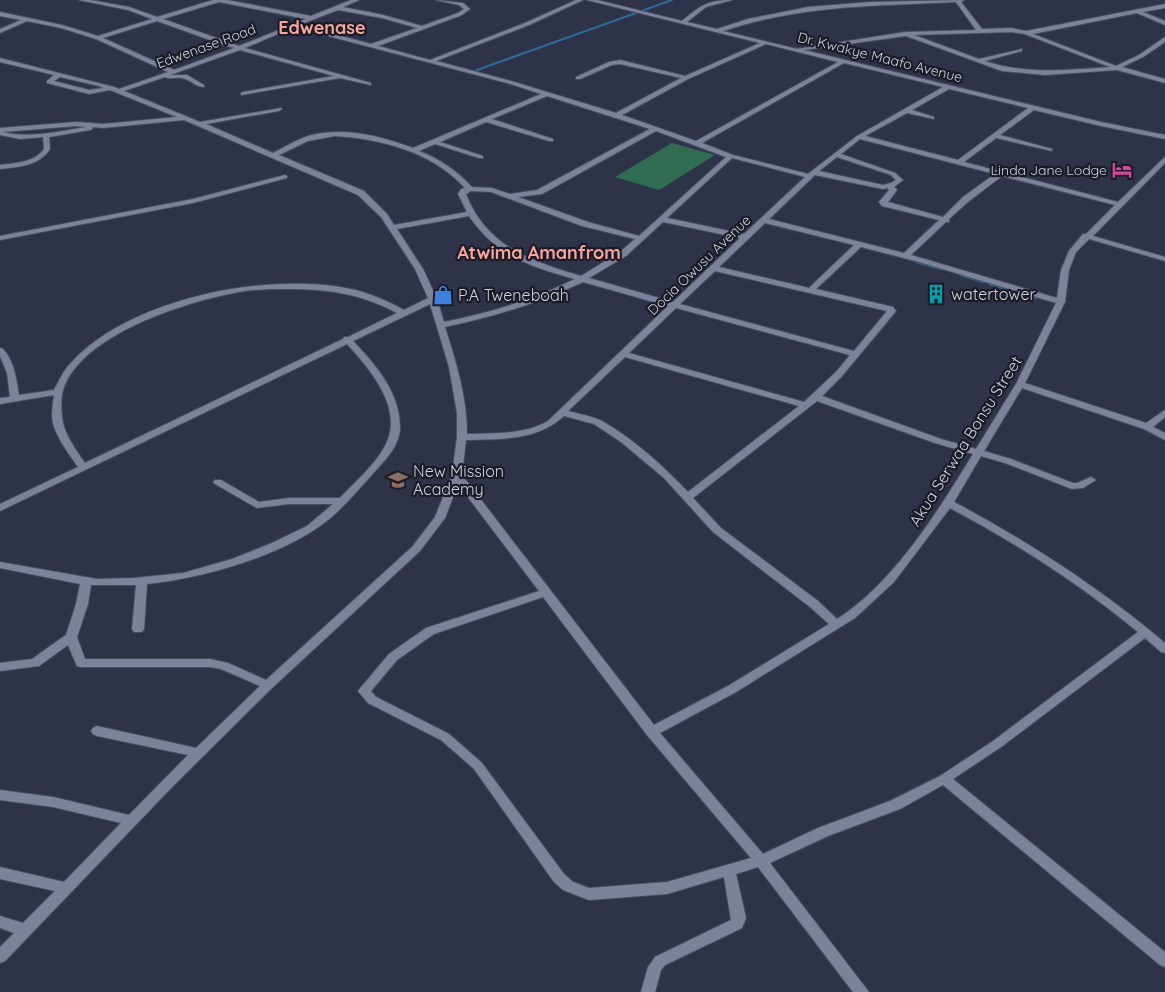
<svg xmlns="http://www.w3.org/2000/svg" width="1165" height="992" font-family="Quicksand,sans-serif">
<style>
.green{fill:#2f6c51}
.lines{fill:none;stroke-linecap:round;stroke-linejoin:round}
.stream-far1{stroke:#286d9b;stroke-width:2}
.stream{stroke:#286d9b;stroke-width:2.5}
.minor-casing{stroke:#4a4e61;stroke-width:2}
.minor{fill:#7d829c;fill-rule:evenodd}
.labels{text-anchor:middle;stroke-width:4.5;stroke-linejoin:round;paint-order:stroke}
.far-street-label{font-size:14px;fill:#ced2e0;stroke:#1a1b26}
.far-poi-label{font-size:14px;fill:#ced2e0;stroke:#1a1b26;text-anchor:end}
.poi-label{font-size:16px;fill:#ced2e0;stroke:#1a1b26;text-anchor:start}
.street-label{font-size:16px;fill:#ced2e0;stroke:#1a1b26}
.far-district-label{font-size:18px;font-weight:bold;fill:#f8a59d;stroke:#1a1b26}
</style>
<rect width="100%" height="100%" fill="#2f3349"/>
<path class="green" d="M672,143L715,155L659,190L615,177Z"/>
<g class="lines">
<path class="stream-far1" d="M477,70L672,0"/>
<path class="stream" d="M917,262L941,269
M961,275L984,282
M990,284L1035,298"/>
<defs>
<path id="minor" d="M79,0H90L129,7L157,17L213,0H227L311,16L351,0H359L343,7L383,15L422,26L458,13L464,9L459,5L436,0L463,3L470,9L462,15L378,46L430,60L525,23L576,0H583L529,25L436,61L511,81L616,113L681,78L620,64L612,65L580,79H576V77L609,62L620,60L685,76L760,43L587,0H597L682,21C700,6 707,0 732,0L706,7L687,22L717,29L748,19L808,7L870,2L964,0L961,2L982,29L1011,28L1026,31L1165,4V8L1143,12L1165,21V25L1137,13L1033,34L1116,66L1139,55L1165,37V42L1143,57L1122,67L1165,79V83L1117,70L1045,75L1002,71L906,36L804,50L1101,122L1165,135V139L1101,126L1034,110L1000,135L1052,149V151L996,138L964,162L1118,202L1165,157V163L1093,236L1165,257V261L1089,239L1076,252L1069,270L1065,302L1025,383L1146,423L1165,410V417L1153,427L1165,433V440L1144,429L1022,388L984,451L1011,459L1073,483H1077L1091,477L1096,480L1083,488L1072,489L1005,463L981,456L954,502C1029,542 1100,588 1165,643V653L1161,652L1145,638L1001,747L953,779L1165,952V967L1160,965L943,785L900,809L828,836L770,863L869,992H853L758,867L736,874L746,918L742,928L665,965L661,970L655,992H641L648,967L655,957L731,920L724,877L667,894L589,900L563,890L554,882L474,769L441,740L368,703L358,691L389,654L426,628L539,591L458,484L445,518L420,551L272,688L173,786L5,961L0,963V947L14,933L0,928V916L23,923L55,891L0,879V867L64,882L121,823L53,807L0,800V790L53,797L129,815L188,755L97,736L93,734L91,731L93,728L97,726L196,748L260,686L221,669L210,667H81L77,666L68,645L39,666L0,671V663L32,659L66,635L76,604L80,584L0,568V562L97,579L134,578L183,573L232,559L272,543L307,526L333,504H289L257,508L215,484L213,482L215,480H221L259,502L289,498H340C355,482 375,465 385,446C405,409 370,369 347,344L0,511V504L78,467C68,452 53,434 52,416C52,409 53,402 54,395L0,404V398L10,397L7,373L0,356V348L3,349C15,363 16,378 19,395L54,390C59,381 63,371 70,364C127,300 258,274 340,287C362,290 384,299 404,310L428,298L415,269L381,217L358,195L184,120L103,128L93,127L92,129L90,130L49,137L50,149C39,166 19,167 0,169V165C15,163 34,163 44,149L43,137L20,139L0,135V128L76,122L103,124L177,117L110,90L89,94L47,83V81L54,75L0,62V58L114,87L119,89L168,72L96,39L61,28L27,21L0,33V29L21,20L0,16V12L62,25L98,36L152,19L128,10ZM219,2L306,19L239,46L163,19ZM956,2L976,30L905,32L797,49L723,31C801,5 875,6 956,2ZM338,10L382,18L417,28L371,44L299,25ZM157,21L224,45L234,48L174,70L103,38ZM294,27L507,83L541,94L413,148C381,136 342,126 308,136C296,140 285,147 273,153L206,124L279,111L282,109L281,108L200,122L124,91L165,77C171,80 178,76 185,79C192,81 196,87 204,87V85L187,75H170L240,50L334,76L243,92L241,93V95L340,78L371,85V83L245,48ZM1011,32L1025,34L1110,67C1068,70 1025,75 985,61L1022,51V49L979,59L914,35ZM766,44L838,62L696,141L622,115L688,79ZM844,63L943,87L857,136L808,174L733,155L702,143ZM60,77L99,86L103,88L89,90L54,81ZM949,89L1028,108L958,160L865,136L907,113L934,119V117L912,110ZM547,96L650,129L537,190L510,194L492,188L472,187C457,171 440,159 419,151L435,144L479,158H483V156L440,142L486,122L549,141H553V139L492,119ZM76,126L86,127C60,131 29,139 3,132ZM656,131L726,157L639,236L588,222L518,197L542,194ZM335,136C382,139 432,152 465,188L461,189L458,194L467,212L394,225L387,214L364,191L279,155L308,141ZM860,139L995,174L963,197L943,217L888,202L897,190L894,187L903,180L895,173L841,154ZM837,157L891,175L896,180L891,183L883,185L819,171ZM732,158L805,177L744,234L667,218ZM815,175L883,189L887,188L889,190L879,202L882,206L939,220L904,253L769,219ZM1002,176L1115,205L1086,234H1083L1069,251L1061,270L1057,298L911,255L946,222H949V219L969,201ZM471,191L491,192L582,226L635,239L620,252L581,276C530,261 486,246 466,194ZM469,216C496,256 531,267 575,279C533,300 489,313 444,322L437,299L423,269L397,229ZM663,222L740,238L673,302L589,278L626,256ZM765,223L854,245L809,288L719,267ZM861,247L919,262L1056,303L1016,384L976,449L941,439L822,396L842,376L896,311L893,307L816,289ZM715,271L887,311L854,351L680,304ZM583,282L668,306L548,421C523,435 495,433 467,434C467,397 456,362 445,327C493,317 539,303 583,282ZM289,289C328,289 362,294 397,313L348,337H344L343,339L85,463C76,450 63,433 62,416C61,409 61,397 63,390C81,334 188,301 239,292C255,289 272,289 289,289ZM430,304L449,367L457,413V437L452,475L435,517L412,547L266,680L228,663L210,659H85L77,637L88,604L91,585H136L132,629L134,632H142L144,629L147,584C203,578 283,556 328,520C344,507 357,491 370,477C382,463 399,448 400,429C401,394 376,365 353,341ZM676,308L850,355L836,372L804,402L629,353ZM625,357L799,406L688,492C663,466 634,439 602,421C592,416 579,414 568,411ZM817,401L935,443L973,454C939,510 893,584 837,619L818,601L721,528L693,498ZM564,416L594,424L621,442L664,478L713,532L810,607L829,624L728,686L654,725L462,475L466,440C501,439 537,441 564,416ZM950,508C1016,543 1080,584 1138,632L993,741L940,776L890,801L818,828L763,854L660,733L736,692L855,618L894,582ZM543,597L647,735L751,858L667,882L589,888L573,882L564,874L482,763L449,734L376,697L371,691L397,660L434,634Z
M285,175L287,176V178L193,203L0,240V236L193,199Z"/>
</defs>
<use href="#minor" class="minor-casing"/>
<use href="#minor" class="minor"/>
</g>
<defs>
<symbol id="hotel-bare" viewBox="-9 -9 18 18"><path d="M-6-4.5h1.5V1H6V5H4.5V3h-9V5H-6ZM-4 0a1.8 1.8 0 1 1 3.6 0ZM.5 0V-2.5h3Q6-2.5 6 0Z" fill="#d1479c" stroke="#1a1b26" stroke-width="2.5" paint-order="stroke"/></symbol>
<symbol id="building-bare" viewBox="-9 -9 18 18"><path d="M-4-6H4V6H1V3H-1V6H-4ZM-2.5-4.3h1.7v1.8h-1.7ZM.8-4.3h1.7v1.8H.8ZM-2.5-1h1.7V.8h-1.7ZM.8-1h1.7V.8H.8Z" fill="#0f9aa8" stroke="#1a1b26" stroke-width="2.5" paint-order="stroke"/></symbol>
<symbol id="shop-bare" viewBox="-9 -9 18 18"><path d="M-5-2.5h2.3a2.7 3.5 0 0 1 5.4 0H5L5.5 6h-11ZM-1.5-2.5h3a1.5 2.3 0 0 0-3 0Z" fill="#3f7fe0" stroke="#1a1b26" stroke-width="2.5" paint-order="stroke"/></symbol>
<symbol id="school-bare" viewBox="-9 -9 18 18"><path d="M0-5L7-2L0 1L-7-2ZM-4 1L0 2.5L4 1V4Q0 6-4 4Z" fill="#8d6e63" stroke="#1a1b26" stroke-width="2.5" paint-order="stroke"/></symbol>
</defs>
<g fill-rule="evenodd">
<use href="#hotel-bare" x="1108" y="156" width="28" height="28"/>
<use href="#building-bare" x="922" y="280" width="28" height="28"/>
<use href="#shop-bare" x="429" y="281" width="28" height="28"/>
<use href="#school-bare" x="384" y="466" width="28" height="28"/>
</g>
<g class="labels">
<g class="far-street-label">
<text transform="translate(206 46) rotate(-20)" y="5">Edwenase Road</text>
<text transform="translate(880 57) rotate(14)" y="5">Dr. Kwakye Maafo Avenue</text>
<text transform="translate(699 265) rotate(-44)" y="5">Docia Owusu Avenue</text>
</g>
<g class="far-poi-label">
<text x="1107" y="175">Linda Jane Lodge</text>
</g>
<g class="poi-label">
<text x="951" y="300">watertower</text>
<text x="458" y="301">P.A Tweneboah</text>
<text x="413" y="477">New Mission<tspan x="413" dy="18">Academy</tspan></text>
</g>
<g class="street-label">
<text transform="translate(965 441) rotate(-58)" y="6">Akua Serwaa Bonsu Street</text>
</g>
<g class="far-district-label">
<text x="322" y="34">Edwenase</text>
<text x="539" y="259">Atwima Amanfrom</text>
</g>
</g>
</svg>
